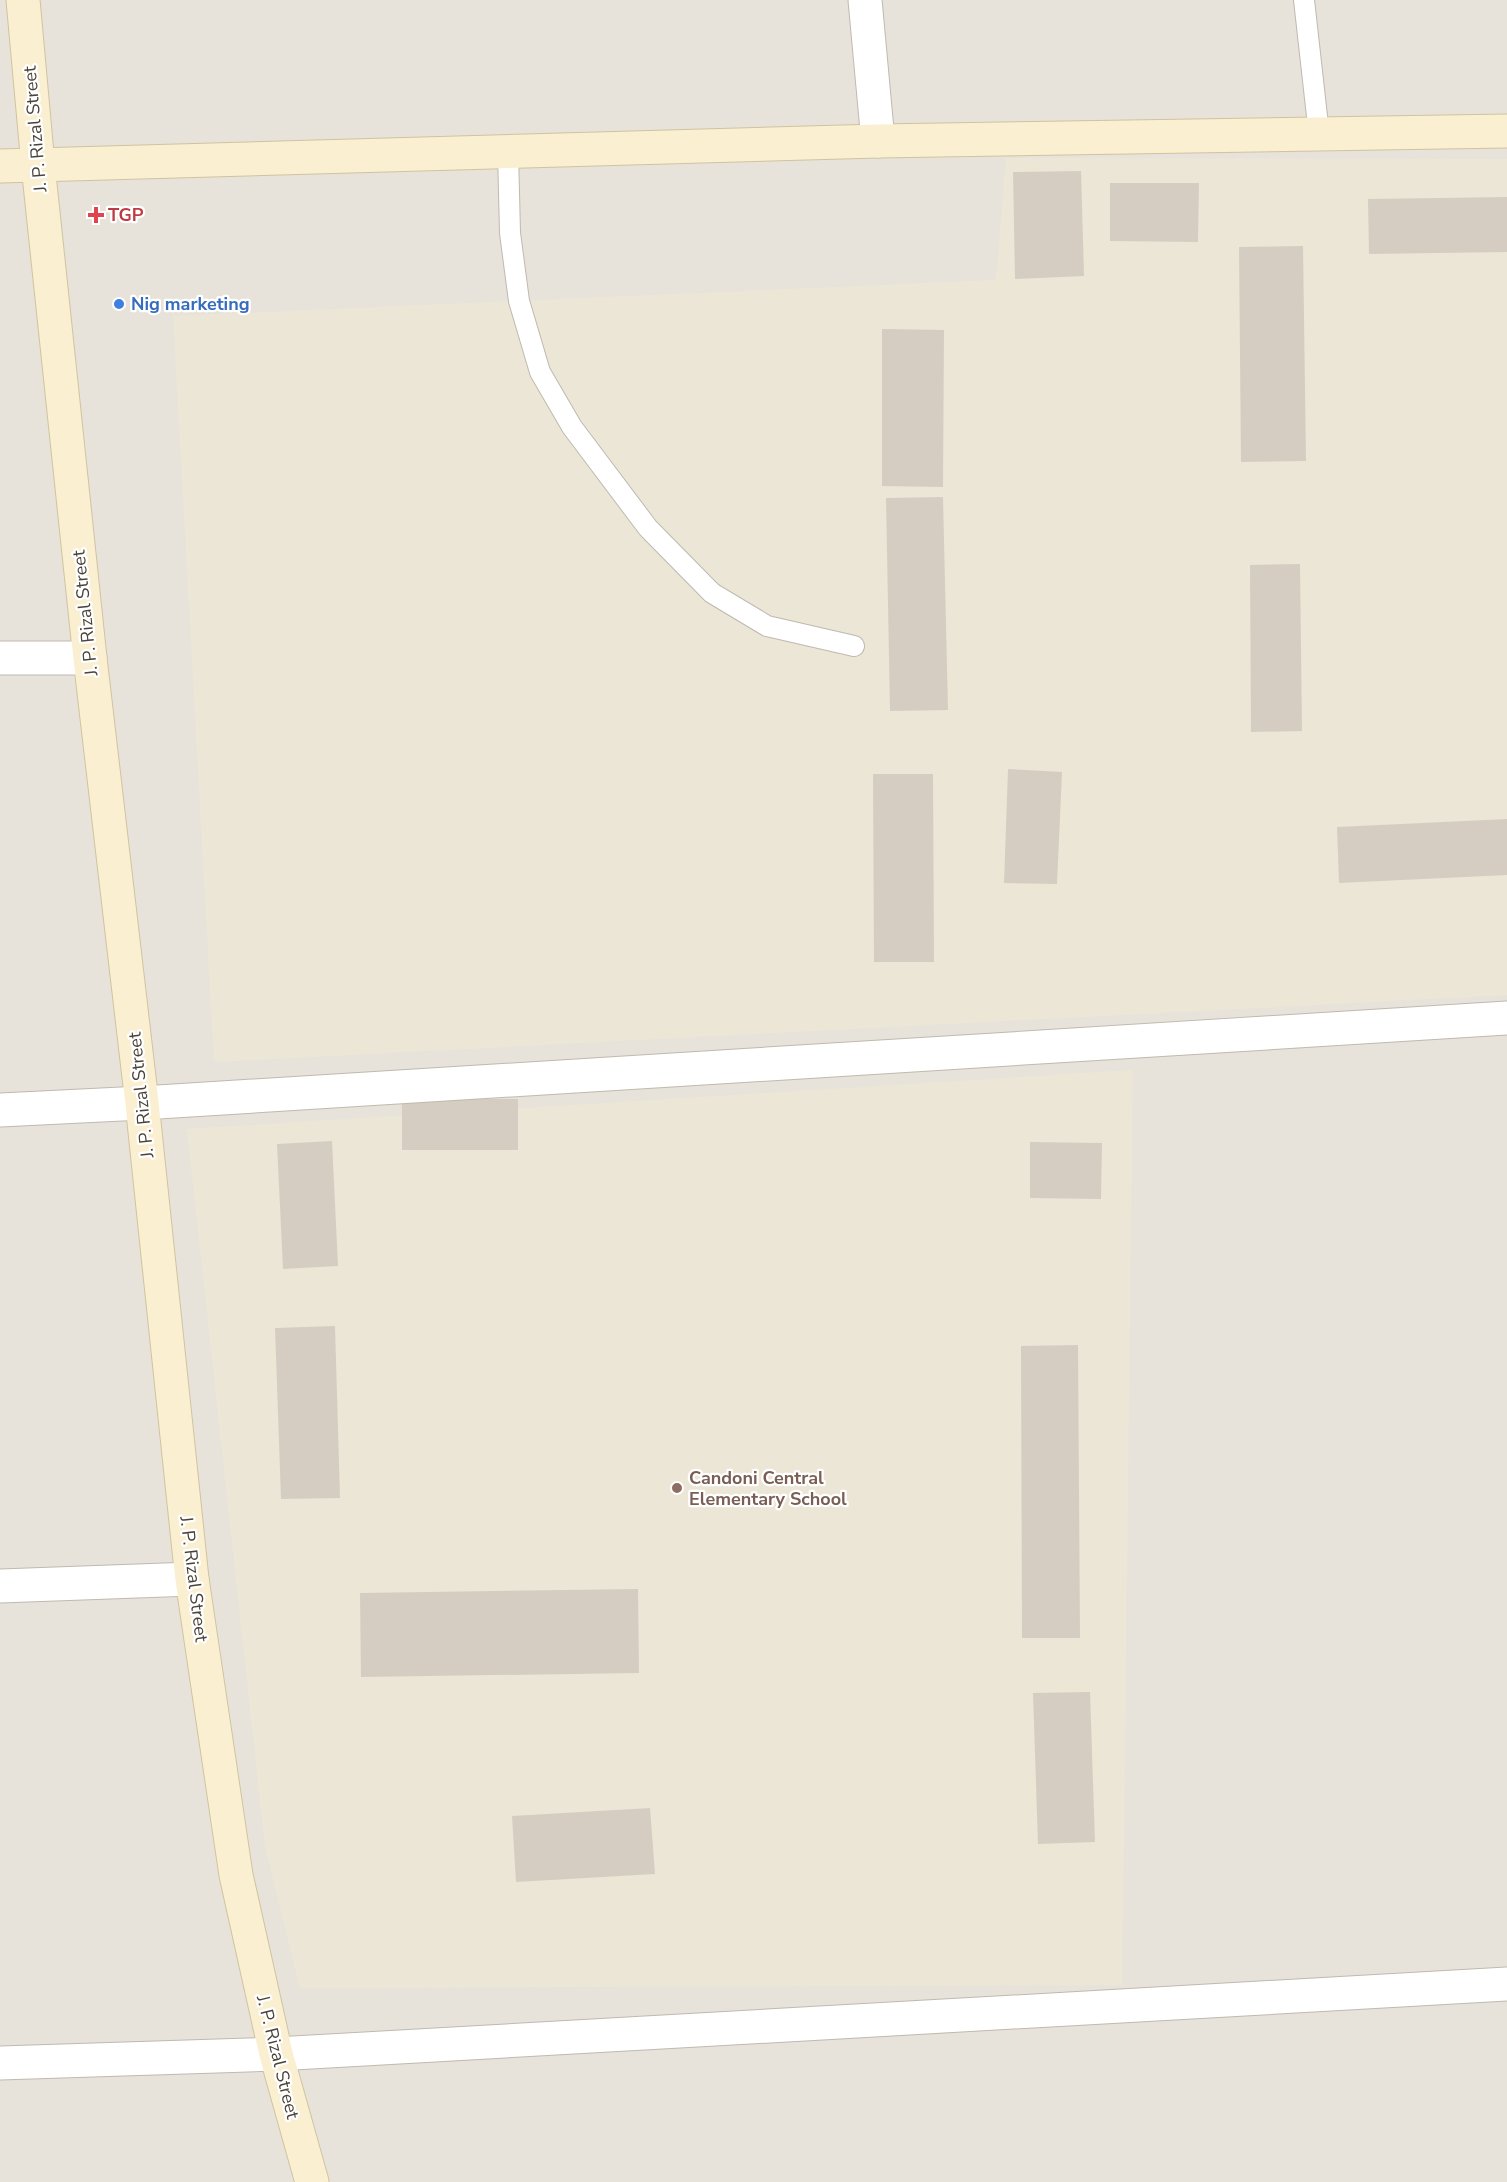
<svg xmlns="http://www.w3.org/2000/svg" width="1507" height="2182" font-family="'Nunito Sans',sans-serif">
<style>
.residential{fill:#e8e3da}
.education{fill:#ece6d7}
.building{fill:#d5cdc2}
.lines{fill:none;stroke-linecap:round;stroke-linejoin:round}
.lane-casing{stroke:#bfb9af;stroke-width:22}
.street-casing{stroke:#bfb9af;stroke-width:35}
.secondary-casing{stroke:#d0c39f;stroke-width:35}
.lane{stroke:#fff;stroke-width:20}
.street{stroke:#fff;stroke-width:33}
.secondary{stroke:#faefd0;stroke-width:33}
.health-dot{fill:#e0444e;stroke:#fff;stroke-width:2}
.shop-dot{fill:#3f7fe0;stroke:#fff;stroke-width:2}
.education-dot{fill:#8d6e63;stroke:#fff;stroke-width:2}
.labels{text-anchor:middle;stroke-width:4.5;stroke-linejoin:round;paint-order:stroke}
.street-label{font-size:18px;fill:#49433a;stroke:#fff}
.health-label{font-size:18px;font-weight:bold;fill:#be3a42;stroke:#fff;text-anchor:start}
.shop-label{font-size:18px;font-weight:bold;fill:#366cbe;stroke:#fff;text-anchor:start}
.education-label{font-size:18px;font-weight:bold;fill:#785e54;stroke:#fff;text-anchor:start}
</style>
<rect width="100%" height="100%" fill="#f5f2ec"/>
<path class="residential" d="M0,0H1507V2182H0Z"/>
<path class="education" d="M1006,158L1507,159V995L214,1062L173,316L996,280Z
M1133,1070L1122,1985L300,1988L265,1847L187,1129Z"/>
<path class="building" d="M1081,171L1084,276L1015,279L1013,172Z
M1110,183H1199L1198,242L1110,241Z
M1507,197V252L1369,254L1368,199Z
M1303,246L1306,461L1241,462L1239,247Z
M882,329L944,330L943,487L882,486Z
M943,497L948,710L890,711L886,498Z
M1300,564L1302,731L1251,732L1250,565Z
M1008,769L1062,772L1057,884L1004,883Z
M873,774H933L934,962H874Z
M1507,819V875L1339,883L1337,827Z
M402,1099H518V1150H402Z
M332,1141L338,1266L283,1269L277,1144Z
M1030,1142L1102,1143L1101,1199L1030,1198Z
M335,1326L340,1498L281,1499L275,1328Z
M1078,1345L1080,1638H1022L1021,1346Z
M638,1589L639,1673L361,1677L360,1593Z
M1090,1692L1095,1842L1038,1844L1033,1693Z
M650,1808L655,1874L516,1882L512,1816Z"/>
<g class="lines">
<defs>
<path id="lane" d="M1304,0L1319,134
M508,152L510,233L519,301L540,372L572,427L648,528L712,593L767,626L854,646"/>
<path id="street" d="M865,0L878,141
M0,658H90
M0,1110L142,1103L1507,1018
M0,1586L192,1579
M0,2063L276,2054L1507,1984"/>
<path id="secondary" d="M23,0L38,165L90,658L142,1103L192,1579L236,1875L276,2054L312,2182
M0,166L878,141L1507,131"/>
</defs>
<use href="#lane" class="lane-casing"/>
<use href="#street" class="street-casing"/>
<use href="#secondary" class="secondary-casing"/>
<use href="#lane" class="lane"/>
<use href="#street" class="street"/>
<use href="#secondary" class="secondary"/>
</g>
<path class="health-dot" d="M93 206h6v6h6v6h-6v6h-6v-6h-6v-6h6z"/>
<circle class="shop-dot" cx="119" cy="304" r="6"/>
<circle class="education-dot" cx="677" cy="1488" r="6"/>
<g class="labels">
<g class="street-label">
<text transform="translate(35 129) rotate(-95)" y="6">J. P. Rizal Street</text>
<text transform="translate(85 613) rotate(-96)" y="6">J. P. Rizal Street</text>
<text transform="translate(141 1095) rotate(-96)" y="6">J. P. Rizal Street</text>
<text transform="translate(194 1579) rotate(83)" y="6">J. P. Rizal Street</text>
<text transform="translate(278 2057) rotate(76)" y="6">J. P. Rizal Street</text>
</g>
<g class="health-label">
<text x="108" y="221">TGP</text>
</g>
<g class="shop-label">
<text x="131" y="310">Nig marketing</text>
</g>
<g class="education-label">
<text x="689" y="1484">Candoni Central<tspan x="689" dy="21">Elementary School</tspan></text>
</g>
</g>
</svg>
